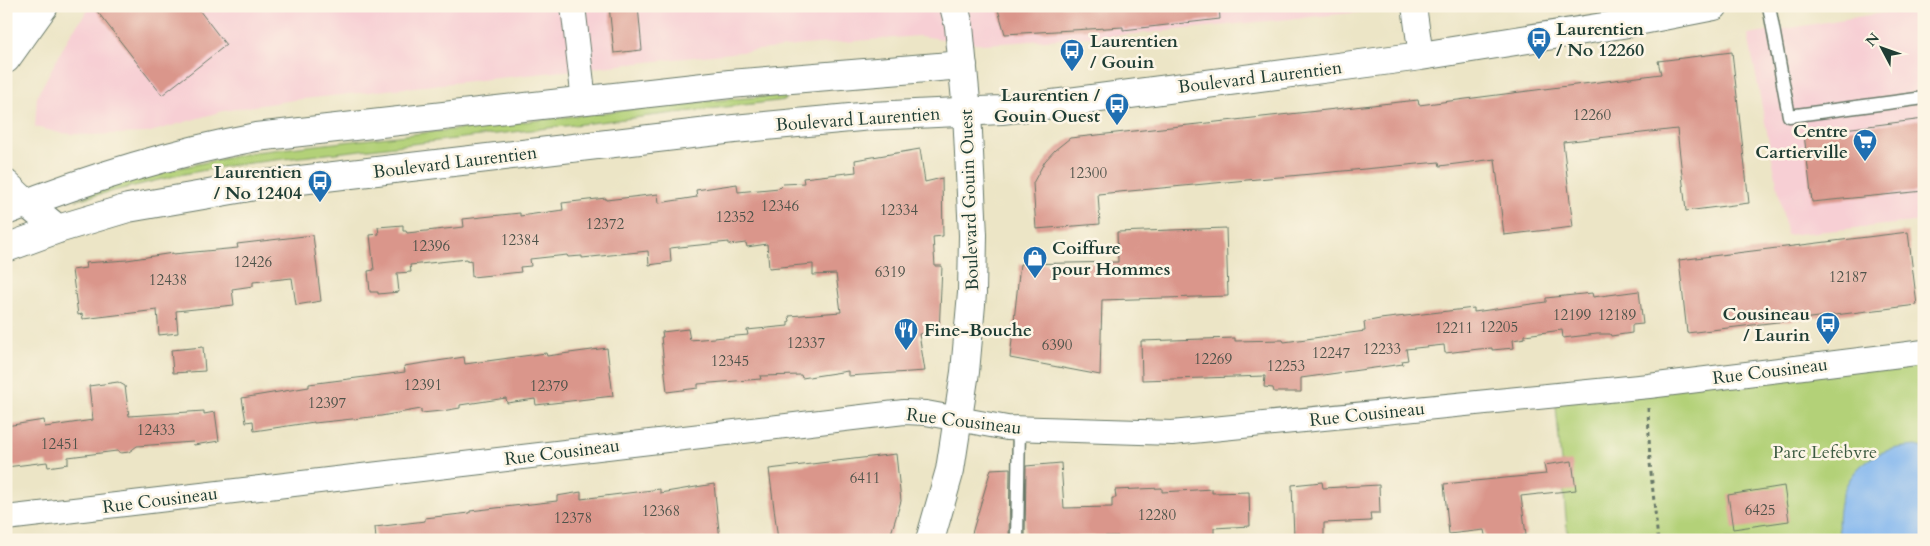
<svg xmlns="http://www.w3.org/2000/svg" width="1930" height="546" font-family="Cardo,serif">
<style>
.built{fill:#f7cfd4}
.green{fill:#b3d178;stroke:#698756}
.water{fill:#81b6ef;stroke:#507a92}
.building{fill:#da968b}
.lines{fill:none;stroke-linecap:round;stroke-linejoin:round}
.lane-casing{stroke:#677867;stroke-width:15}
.street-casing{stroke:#677867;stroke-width:26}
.secondary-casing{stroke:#677867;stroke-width:30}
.primary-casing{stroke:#677867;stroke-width:30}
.path{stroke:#677867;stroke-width:3;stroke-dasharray:4 4;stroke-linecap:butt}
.lane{stroke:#fff;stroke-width:12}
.street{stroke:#fff;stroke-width:24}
.secondary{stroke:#fff;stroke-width:28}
.primary{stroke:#fff;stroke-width:28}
.labels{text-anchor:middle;stroke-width:5;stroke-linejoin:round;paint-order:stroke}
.number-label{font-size:15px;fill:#4e534a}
.poi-label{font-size:18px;font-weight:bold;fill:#1f3d34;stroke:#fcf5e5;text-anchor:start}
.street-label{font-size:18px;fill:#1f3d34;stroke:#fcf5e5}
.park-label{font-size:18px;fill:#3d5b42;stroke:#fcf5e5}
</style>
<rect width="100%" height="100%" fill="#fcf5e5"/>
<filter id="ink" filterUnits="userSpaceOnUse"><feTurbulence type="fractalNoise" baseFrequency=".02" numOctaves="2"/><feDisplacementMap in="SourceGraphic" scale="10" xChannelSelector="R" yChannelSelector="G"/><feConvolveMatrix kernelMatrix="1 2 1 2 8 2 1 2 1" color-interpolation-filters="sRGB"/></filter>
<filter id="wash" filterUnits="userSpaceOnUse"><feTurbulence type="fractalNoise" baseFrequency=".0096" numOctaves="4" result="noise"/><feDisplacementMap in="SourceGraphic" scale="20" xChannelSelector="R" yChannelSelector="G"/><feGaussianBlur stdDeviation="1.12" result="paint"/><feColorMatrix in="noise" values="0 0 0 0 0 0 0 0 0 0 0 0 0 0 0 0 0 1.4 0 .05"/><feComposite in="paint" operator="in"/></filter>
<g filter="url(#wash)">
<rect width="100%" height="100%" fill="#ece5c6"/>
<path class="built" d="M91,6H1424L1135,34L1002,43L984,44L919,36L805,45L294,100L223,111L147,133L89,135L60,133L35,127L37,96L71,33Z
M1924,6V221L1787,235L1748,35Z"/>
<path class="green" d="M785,95L786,100L233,165L179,175L76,200L126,179L255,152L707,101Z
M1924,352V540H1568L1555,395Z"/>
<path class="water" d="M1916,446L1924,448V540H1840C1832,500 1850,459 1893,449C1900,447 1909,447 1916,446Z"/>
<g id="blocks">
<path class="building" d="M93,6H196L226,45L162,95Z
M609,6H638L642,50L614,53Z
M997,6H1219L1220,19L1123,30V27L1005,34Z
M1732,52L1749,203L1686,211L1677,129L1563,142L1573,227L1504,235L1495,159L1440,166L1439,162L1098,194L1100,224L1036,229L1033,183L1045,161L1055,150L1070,138L1418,100L1419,105L1661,74L1658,61Z
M1924,119V191L1812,202L1804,134Z
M920,149L925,182L942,178L943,236L933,237L935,266H942L939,333L919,334L925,371L848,376V371L802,378L801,375L760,376L761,379L698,384V388L667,392L661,337H663L662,332L688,329L690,340L748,335L747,330L788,326V322L790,321L789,316L841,312L836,274L813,275V264L769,268L767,244L747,247L746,243L729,245V242L670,248L671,262L649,265L648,251L582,258V256L568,257L567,255L530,259L531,266L520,267L521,272L472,277L471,260L467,261V259L410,265L411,272L397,273L399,292L378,294V292H370L368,271L374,270L370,235L379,234L378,227L403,225V231H406L407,233L464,227L463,219L520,213V216L563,210L562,203L606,198V200L658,194L659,203L697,197L696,190L737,184L738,192L779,188L783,184L804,183L803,178L856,172L855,160Z
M1226,228L1228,296L1102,300L1100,375L1010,358L1020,264L1118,262L1117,232Z
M1908,232L1917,305L1687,333L1679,260Z
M313,235L321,301L296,305L292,278L253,282V286L232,289L234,305L176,311L178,333L159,335L157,310L83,319L82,314L78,315L72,270L86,268L85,263L127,260L173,253V254L238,248L237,244Z
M1639,291L1643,324L1632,325V333L1611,336L1610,334H1597L1563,338L1562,330L1525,335V338L1513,340L1514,348L1492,350V348L1479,349L1445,353L1444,345L1406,349L1408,360L1402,361L1403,364L1301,378V392H1274L1273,388L1264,387L1265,376L1142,380L1141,341L1235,338V341L1283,340L1284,342L1365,331L1364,322L1380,319L1474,308V312L1546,302V298L1592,293L1593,297Z
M203,347L205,371L173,373L171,350Z
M607,348L613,396L536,405L535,399L507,403L506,398L460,405V408L442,411L421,413V409L381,416L314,423V422L254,431L253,421L246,422L242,398L309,387V384L405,372L404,366L464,357L465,364L546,353L547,356Z
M118,382L125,386L129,416L204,411V414L215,412L219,441L194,445L193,442L137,446L129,452L121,453L117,451L68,457V464L48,467L47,462L6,467V426L44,420L45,427L93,420L89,386Z
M896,454L901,501L889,540H778L769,469Z
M1572,461L1576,490L1521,496L1526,535L1520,536V540H1486L1484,530L1449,534L1444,484L1546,474L1544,465Z
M1061,463L1064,508L1112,507V498H1116L1115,490L1162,488V492L1212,489V493L1249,492L1250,526L1214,528V540H1118V536L1063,537V540H1025L1026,466Z
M1010,468L1009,540H970L991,469Z
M1322,482L1323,488L1379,485L1380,513H1370L1371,521L1324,523V536L1294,537L1292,485Z
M714,484L720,540H645V536L609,540H376L375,527L425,521V518L470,513V511L557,501V496L581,492V499L660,489V493Z
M1784,486L1789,521L1733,529L1728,495Z"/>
</g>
</g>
<g filter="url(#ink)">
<use href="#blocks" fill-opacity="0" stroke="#677867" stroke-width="1"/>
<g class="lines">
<defs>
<path id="lane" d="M1769,6L1789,116L1924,98
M1017,540L1019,428"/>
<path id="street" d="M573,6L584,101
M1414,6L1421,56
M6,23L32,6
M6,518L904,412L926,413L1007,428L1172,433L1649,386L1924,352"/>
<path id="secondary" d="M6,211C87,179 170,153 256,137L730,84L963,65
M930,540L950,470L965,372L972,293L973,235L967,112L959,26L954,6"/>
<path id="primary" d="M6,59L44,6
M6,184L26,203L58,229
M6,248L58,229L128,208L266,184L734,129L871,116L1002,110L1069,102L1421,56L1622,24L1714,6"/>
</defs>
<use href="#lane" class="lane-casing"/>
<use href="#street" class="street-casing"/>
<use href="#secondary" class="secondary-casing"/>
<use href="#primary" class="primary-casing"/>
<path class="path" d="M1648,408L1650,463L1658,540"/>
<use href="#lane" class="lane"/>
<use href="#street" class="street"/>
<use href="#secondary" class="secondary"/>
<use href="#primary" class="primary"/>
</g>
</g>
<defs>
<symbol id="bus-pin" viewBox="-11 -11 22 30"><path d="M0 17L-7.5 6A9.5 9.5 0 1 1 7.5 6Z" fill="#1f6fb2" stroke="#fcf5e5"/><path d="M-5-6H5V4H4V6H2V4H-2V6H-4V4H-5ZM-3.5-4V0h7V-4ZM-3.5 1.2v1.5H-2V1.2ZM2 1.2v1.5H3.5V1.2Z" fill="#fff"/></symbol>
<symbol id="supermarket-pin" viewBox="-11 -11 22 30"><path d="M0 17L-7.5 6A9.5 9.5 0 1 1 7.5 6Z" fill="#1f6fb2" stroke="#fcf5e5"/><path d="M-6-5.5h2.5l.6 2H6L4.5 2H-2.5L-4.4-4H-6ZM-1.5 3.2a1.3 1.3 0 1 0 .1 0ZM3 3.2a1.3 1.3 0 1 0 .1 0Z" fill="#fff"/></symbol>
<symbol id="shop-pin" viewBox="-11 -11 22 30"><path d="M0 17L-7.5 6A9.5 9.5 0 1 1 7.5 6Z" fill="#1f6fb2" stroke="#fcf5e5"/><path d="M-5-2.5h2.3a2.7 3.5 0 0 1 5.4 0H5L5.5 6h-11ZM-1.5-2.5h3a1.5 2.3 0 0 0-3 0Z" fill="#fff"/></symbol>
<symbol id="restaurant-pin" viewBox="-11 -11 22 30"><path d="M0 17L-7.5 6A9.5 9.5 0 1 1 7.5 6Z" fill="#1f6fb2" stroke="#fcf5e5"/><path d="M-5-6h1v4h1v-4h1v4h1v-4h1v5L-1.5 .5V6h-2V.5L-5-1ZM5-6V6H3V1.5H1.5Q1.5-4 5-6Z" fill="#fff"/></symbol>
</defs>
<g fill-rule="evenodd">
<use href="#bus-pin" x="1525" y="25" width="28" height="38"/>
<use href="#bus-pin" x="1058" y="37" width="28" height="38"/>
<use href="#bus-pin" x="1103" y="91" width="28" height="38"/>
<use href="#supermarket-pin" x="1851" y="127" width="28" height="38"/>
<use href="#bus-pin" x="306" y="168" width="28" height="38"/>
<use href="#shop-pin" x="1021" y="244" width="28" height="38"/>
<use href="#bus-pin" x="1814" y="310" width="28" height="38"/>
<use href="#restaurant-pin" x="892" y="316" width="28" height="38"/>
</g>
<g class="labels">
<g class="number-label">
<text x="1592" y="120">12260</text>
<text x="1088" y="178">12300</text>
<text x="780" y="211">12346</text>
<text x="899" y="215">12334</text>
<text x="735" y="222">12352</text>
<text x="605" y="229">12372</text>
<text x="520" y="245">12384</text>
<text x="431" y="251">12396</text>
<text x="253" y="267">12426</text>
<text x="890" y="277">6319</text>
<text x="1848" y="282">12187</text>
<text x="168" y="285">12438</text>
<text x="1572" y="320">12199</text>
<text x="1617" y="320">12189</text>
<text x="1499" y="332">12205</text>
<text x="1454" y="333">12211</text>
<text x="806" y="348">12337</text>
<text x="1057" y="350">6390</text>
<text x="1382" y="354">12233</text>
<text x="1331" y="358">12247</text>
<text x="1213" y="364">12269</text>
<text x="730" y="366">12345</text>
<text x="1286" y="371">12253</text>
<text x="423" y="390">12391</text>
<text x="549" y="391">12379</text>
<text x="327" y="408">12397</text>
<text x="156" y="435">12433</text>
<text x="60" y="449">12451</text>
<text x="865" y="483">6411</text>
<text x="1760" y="515">6425</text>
<text x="661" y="516">12368</text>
<text x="1157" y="520">12280</text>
<text x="573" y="523">12378</text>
</g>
<g class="poi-label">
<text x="1556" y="35">Laurentien<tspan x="1556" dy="21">/ No 12260</tspan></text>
<text x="1090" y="47">Laurentien<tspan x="1090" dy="21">/ Gouin</tspan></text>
<text x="1100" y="101" text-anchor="end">Laurentien /<tspan x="1100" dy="21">Gouin Ouest</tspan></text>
<text x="1848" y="137" text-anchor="end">Centre<tspan x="1848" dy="21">Cartierville</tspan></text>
<text x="302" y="178" text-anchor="end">Laurentien<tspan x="302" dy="21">/ No 12404</tspan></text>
<text x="1052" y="254">Coiffure<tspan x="1052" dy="21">pour Hommes</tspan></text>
<text x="1810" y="320" text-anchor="end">Cousineau<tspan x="1810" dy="21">/ Laurin</tspan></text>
<text x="924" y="336">Fine-Bouche</text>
</g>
<g class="street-label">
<text transform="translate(1260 77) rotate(-7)" y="6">Boulevard Laurentien</text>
<text transform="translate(858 119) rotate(-4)" y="6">Boulevard Laurentien</text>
<text transform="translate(455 162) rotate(-7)" y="6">Boulevard Laurentien</text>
<text transform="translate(969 200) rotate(-92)" y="6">Boulevard Gouin Ouest</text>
<text transform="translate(1770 371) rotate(-7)" y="6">Rue Cousineau</text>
<text transform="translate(1367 414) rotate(-6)" y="6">Rue Cousineau</text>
<text transform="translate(964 421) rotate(7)" y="6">Rue Cousineau</text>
<text transform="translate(562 452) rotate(-7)" y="6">Rue Cousineau</text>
<text transform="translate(160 500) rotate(-7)" y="6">Rue Cousineau</text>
</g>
<g class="park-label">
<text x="1825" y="458">Parc Lefebvre</text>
</g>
</g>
<rect width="1930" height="546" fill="none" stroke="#fcf5e5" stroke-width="25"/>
<g transform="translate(1882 48) rotate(311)" stroke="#fcf5e5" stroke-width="4" paint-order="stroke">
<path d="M0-4L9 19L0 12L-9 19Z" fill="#1f3d34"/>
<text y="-8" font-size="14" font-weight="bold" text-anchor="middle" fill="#1f3d34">N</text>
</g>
</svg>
